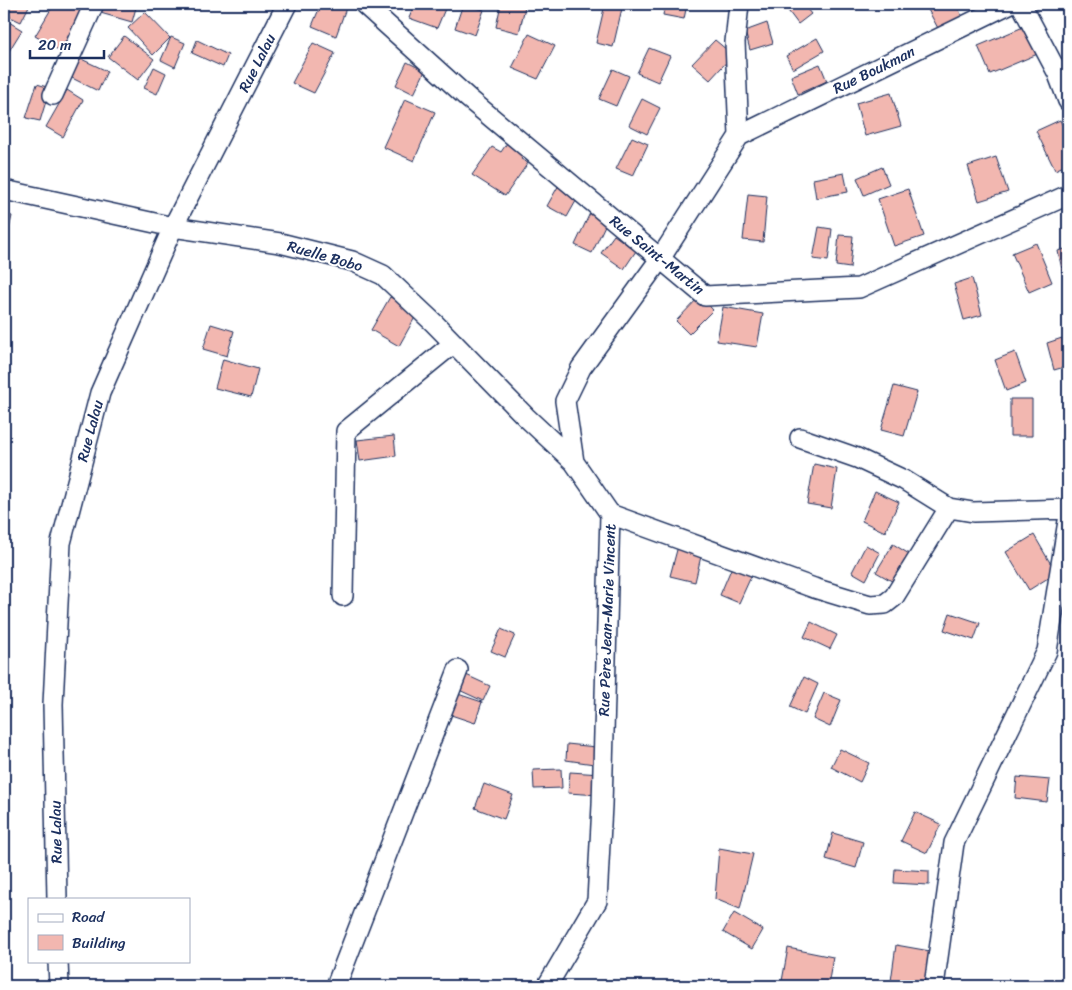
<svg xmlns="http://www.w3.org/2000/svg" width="1072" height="990" font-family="Sriracha,sans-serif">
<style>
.building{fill:#f2b7b0;stroke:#1b2f5e}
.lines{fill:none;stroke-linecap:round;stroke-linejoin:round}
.minor-casing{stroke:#1b2f5e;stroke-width:22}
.minor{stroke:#fff;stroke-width:19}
.labels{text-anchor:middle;stroke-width:4;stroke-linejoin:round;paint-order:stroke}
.street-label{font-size:15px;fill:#1b2f5e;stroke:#fff}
</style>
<rect width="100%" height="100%" fill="#fff"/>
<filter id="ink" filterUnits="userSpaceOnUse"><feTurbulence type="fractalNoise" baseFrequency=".02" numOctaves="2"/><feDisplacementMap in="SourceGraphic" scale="10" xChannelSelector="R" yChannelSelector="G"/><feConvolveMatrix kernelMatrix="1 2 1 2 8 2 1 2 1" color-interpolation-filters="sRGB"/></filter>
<g filter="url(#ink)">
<path class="building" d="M5,4H30L21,22L4,14Z
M54,4H75L84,9L60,51L35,36Z
M100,4H137L132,22L97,12Z
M321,4H336L346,8L336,36L312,26Z
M415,4H447L437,28L409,18Z
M463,4L484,10L475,35L455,28Z
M501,4L525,7L519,33L496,27Z
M605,4H623L613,47L596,43Z
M665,4H687L684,19L663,15Z
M783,4H803L811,14L798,24Z
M925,4H956L964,20L940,32Z
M145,12L170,38L153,55L128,28Z
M4,19L22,30L4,59Z
M767,23L773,43L750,50L745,31Z
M1028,25L1040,53L990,74L978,46Z
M529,34L555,46L538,79L512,68Z
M124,36L154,59L138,80L108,57Z
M171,37L185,43L175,67L161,60Z
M817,38L824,51L793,69L786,56Z
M197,40L228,55L223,67L192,53Z
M715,40L733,55L710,80L692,64Z
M313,43L335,53L314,93L292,83Z
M649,48L670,56L658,82L637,73Z
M77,57L107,71L98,91L68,76Z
M407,62L425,71L414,94L396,85Z
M820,64L827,81L798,94L791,76Z
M154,67L166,73L157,94L144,88Z
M613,69L629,76L616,106L599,99Z
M37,84L50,88L40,121L26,118Z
M67,90L83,100L63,137L46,127Z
M891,93L901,126L865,136L856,103Z
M405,99L435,112L414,161L383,147Z
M642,99L660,108L647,134L629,125Z
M1060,120L1068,137V164L1055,170L1036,131Z
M632,137L648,144L633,176L616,169Z
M507,143L525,154L521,159L528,163L505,196L472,175L492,147L501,152Z
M996,157L1008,192L979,201L968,166Z
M882,167L889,184L864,195L857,178Z
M844,173L848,192L816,198L813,179Z
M560,183L580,194L567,217L547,206Z
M908,189L924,236L894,246L878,199Z
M748,194L767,196L763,242L743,240Z
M590,213L607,221L592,253L575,245Z
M4,214L12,216L4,251Z
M819,227L832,229L828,261L813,259Z
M614,235L636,251L624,269L601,253Z
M839,235L853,236L850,268L836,266Z
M1036,243L1052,282L1029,292L1012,253Z
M1068,248V277L1064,279L1058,251Z
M972,278L982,315L964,320L954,284Z
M700,296L713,310L689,334L676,321Z
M390,297L418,312L399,346L371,330Z
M723,307L763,314L757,347L717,341Z
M211,324L234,331L227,356L203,349Z
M1062,338L1068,366L1054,370L1047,343Z
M1015,352L1026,383L1006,391L995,360Z
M223,359L258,369L251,397L215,388Z
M894,386L917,392L904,436L881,430Z
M1010,399H1032V436H1010Z
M394,436L396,456L360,461L357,440Z
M814,464L837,469L831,508L807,504Z
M875,491L899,502L885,532L862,521Z
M1034,535L1056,573L1029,590L1006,552Z
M893,544L914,557L897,584L876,572Z
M866,545L880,553L866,580L852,572Z
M678,546L702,552L695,582L670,576Z
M734,562L754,570L739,603L720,595Z
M950,613L980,623L974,640L944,630Z
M811,622L837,635L830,649L804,637Z
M501,629L515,635L505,657L491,651Z
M464,674L490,686L483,701L457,689Z
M804,677L818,684L805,714L790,707Z
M455,693L482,702L475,723L448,714Z
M824,693L841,700L830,727L813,719Z
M567,744L596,747L594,764L566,760Z
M840,749L869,763L860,782L831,767Z
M561,769L562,788L534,789L533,770Z
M570,772L601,774L599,795L568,793Z
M1017,777L1050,780L1047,802L1015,798Z
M484,784L513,795L504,819L475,808Z
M915,812L941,824L927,853L901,841Z
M833,833L863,842L856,868L826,859Z
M719,848L753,854L740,909L715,899Z
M895,869L929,871V885L894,883Z
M734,913L763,930L752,949L723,932Z
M896,945L930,951L925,985L891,981Z
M788,948L833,957L828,986H812L782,981Z"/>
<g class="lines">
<defs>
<path id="minor" d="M364,4L468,98L705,296L859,288L1068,195
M1021,4L1057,72L1068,101
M53,95L94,4
M739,136L1009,4
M4,190L173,227L280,243L352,261L383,275L434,323L526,417L574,462
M800,438L857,458L904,480L949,508L973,512L1068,509
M610,514L814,588L870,605L885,604L894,597L949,508
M343,596L346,431L454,343
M57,899L53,704L61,543L100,393L173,227L287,4
M58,961L59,986
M336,986L458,670
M547,986L597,901L602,805L610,514L574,462L565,401L581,368L660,259L739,136L735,42L739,4
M934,986L954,843L1047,651L1068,521"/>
</defs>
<use href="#minor" class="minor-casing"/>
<use href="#minor" class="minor"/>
</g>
</g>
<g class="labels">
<g class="street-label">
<text transform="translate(257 63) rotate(-63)" y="5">Rue Lalau</text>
<text transform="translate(874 70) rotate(-26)" y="5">Rue Boukman</text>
<text transform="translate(657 255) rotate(39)" y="5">Rue Saint-Martin</text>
<text transform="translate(325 256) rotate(16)" y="5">Ruelle Bobo</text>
<text transform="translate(90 431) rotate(-75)" y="5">Rue Lalau</text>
<text transform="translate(607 620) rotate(-88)" y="5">Rue Père Jean-Marie Vincent</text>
<text transform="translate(56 832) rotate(-91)" y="5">Rue Lalau</text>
</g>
</g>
<rect width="1072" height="990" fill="none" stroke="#fff" stroke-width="20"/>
<rect x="10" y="10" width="1052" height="970" fill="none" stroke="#1b2f5e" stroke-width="2" filter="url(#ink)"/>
<rect x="28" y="898" width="162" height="65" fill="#ffffff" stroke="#a4acbf"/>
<rect x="38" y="914" width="25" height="8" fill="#ffffff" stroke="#a4acbf"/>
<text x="72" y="922" font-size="15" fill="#1b2f5e">Road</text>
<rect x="38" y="935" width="25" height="15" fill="#f2b7b0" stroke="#a4acbf"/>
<text x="72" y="948" font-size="15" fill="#1b2f5e">Building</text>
<path d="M30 50v8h74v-8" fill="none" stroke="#1b2f5e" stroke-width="2.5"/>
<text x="38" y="50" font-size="15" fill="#1b2f5e" stroke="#ffffff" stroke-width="4" paint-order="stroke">20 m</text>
</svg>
